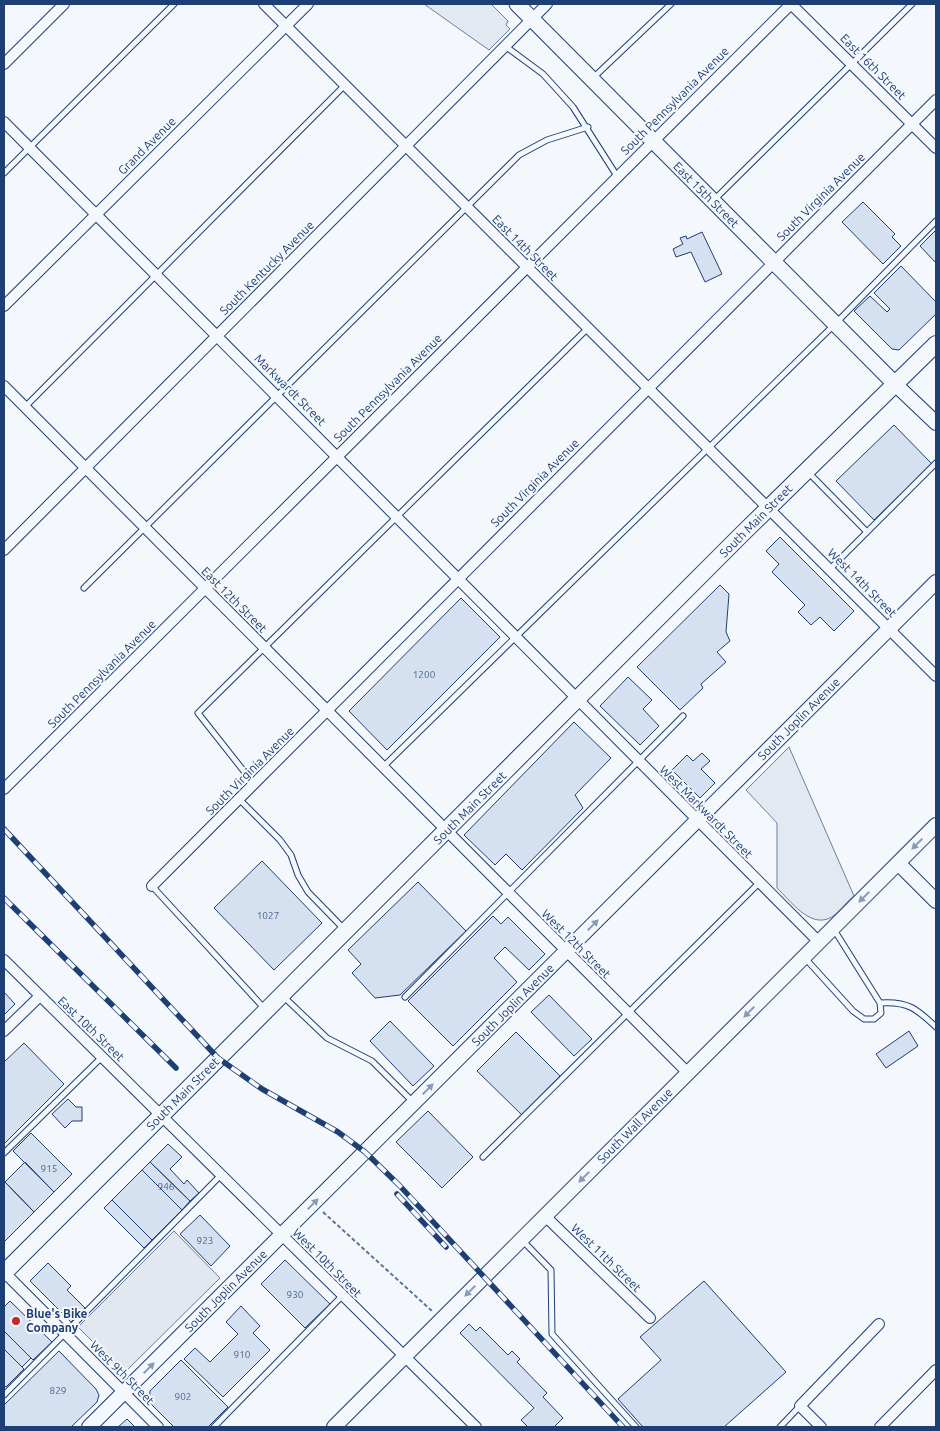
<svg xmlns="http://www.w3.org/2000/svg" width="940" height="1431" font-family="Ubuntu,sans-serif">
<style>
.green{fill:#e3e9f0;stroke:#687fa3}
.parking{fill:#e3e8f0;stroke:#687fa3}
.building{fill:#d5e0f0;stroke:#1d3f73}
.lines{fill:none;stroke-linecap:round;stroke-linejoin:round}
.service-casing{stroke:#1d3f73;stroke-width:7}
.minor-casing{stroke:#1d3f73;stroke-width:12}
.tertiary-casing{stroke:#1d3f73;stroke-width:16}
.secondary-casing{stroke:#1d3f73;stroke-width:17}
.primary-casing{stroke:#1d3f73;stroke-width:18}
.path{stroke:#5e769c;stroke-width:2;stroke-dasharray:4 2.5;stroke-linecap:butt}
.service{stroke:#f4f7fb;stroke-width:5}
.minor{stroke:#f4f7fb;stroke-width:10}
.tertiary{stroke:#f4f7fb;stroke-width:14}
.secondary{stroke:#f4f7fb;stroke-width:15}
.primary{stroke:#f4f7fb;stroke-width:16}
.rail-casing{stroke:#1d3f73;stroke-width:5.5}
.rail{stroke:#f4f7fb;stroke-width:4;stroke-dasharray:11;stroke-linecap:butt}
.oneway{fill:#889bb7}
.poi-dot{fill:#c62828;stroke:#f4f7fb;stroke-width:2}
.labels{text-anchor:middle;stroke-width:4;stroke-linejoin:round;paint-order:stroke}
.number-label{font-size:10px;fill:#4b6792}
.street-label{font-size:12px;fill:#1d3f73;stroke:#f4f7fb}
.poi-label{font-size:12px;font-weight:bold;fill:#1d3f73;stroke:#f4f7fb;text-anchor:start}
</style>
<rect width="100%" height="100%" fill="#f4f7fb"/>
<path class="green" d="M424,4H491L508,21L506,25L510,29L489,50Z
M789,747L854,896C846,902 839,913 830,918C809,928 790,900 777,888V823L746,790Z"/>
<path class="parking" d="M174,1231L220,1278L124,1373L78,1327Z"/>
<path class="building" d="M863,202L895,234L892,237L901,246L883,264L842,222Z
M936,230V263L920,246Z
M702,232L722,274L705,282L691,252L676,257L673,249L683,244L680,238L686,236L687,239Z
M901,266L936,302V314L899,350L892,349L854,311L870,296L887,312L890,309L874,293Z
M894,425L932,464L874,520L836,481Z
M780,537L854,611L834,631L820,617L811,625L798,612L805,605L772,572L779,564L766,551Z
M720,585L729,594L726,632L730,641L717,652L726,662L701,684L703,688L680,710L637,667Z
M461,598L500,637L387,750L349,711Z
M628,677L652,700L643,709L659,726L640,745L600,706Z
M574,722L611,758L575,795L583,808L522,870L506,854L495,865L464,835Z
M702,753L710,761L701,769L715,783L700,798L672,770L687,755L693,761Z
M262,861L322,923L274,970L214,908Z
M418,882L466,931L400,995L375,998L352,973L361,964L348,950Z
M493,916L501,924L508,917L545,954L529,970L505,947L494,958L517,982L453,1046L408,1001Z
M4,992L15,1004L4,1015Z
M549,995L592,1039L574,1056L531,1012Z
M390,1021L434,1066L413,1086L370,1041Z
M909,1031L918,1046L886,1068L876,1054Z
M516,1032L560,1076L522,1115L477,1071Z
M24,1043L64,1084L4,1144V1062Z
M68,1099L76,1107H82V1121H72L65,1128L52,1114Z
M428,1111L473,1157L442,1188L396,1142Z
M31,1133L72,1174L54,1192L13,1151Z
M168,1144L182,1157L170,1169L184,1184L187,1180L199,1193L190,1201L150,1162Z
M25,1162L54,1192L34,1212L5,1182Z
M150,1162L190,1201L182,1210L142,1170Z
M142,1170L182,1210L152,1240L112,1200Z
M4,1181L34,1212L4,1242Z
M112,1200L152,1240L144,1248L104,1208Z
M200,1215L230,1246L211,1266L180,1234Z
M285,1260L330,1304L305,1328L261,1284Z
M48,1263L71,1286L67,1290L85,1308L71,1322L30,1281Z
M704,1281L786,1372L724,1427H643L618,1399L661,1360L640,1337Z
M10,1301L52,1342L33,1360L4,1331V1307Z
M241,1306L260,1326L253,1333L270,1350L223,1397L184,1359L195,1348L210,1362L238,1334L226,1322Z
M469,1324L476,1331L480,1327L508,1355L512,1351L520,1359L517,1362L547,1393L543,1397L563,1418L554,1427H528L521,1420L534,1408L460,1333Z
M4,1331L31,1358L22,1367L4,1349Z
M4,1349L24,1369L6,1387L4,1385Z
M59,1351L96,1389L99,1395L97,1402L71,1427H4V1405Z
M181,1360L228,1407L208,1427H174L149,1402L150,1391Z
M127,1419L135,1427H118Z"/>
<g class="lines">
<defs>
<path id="service" d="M505,46L543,74L573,107L617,176
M592,79L671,4
M4,173L174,4
M715,199L912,4
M25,407L345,85
M808,472L867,532
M830,569L936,463
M84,588L519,155L547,140L588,127
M383,767L835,324L936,221
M254,784L198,713L588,328
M239,799L280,840L291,855L298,875L308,892L344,929
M152,886L264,1008
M804,957L853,1011L864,1019H874L881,1013L880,1003L833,928
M284,997L327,1038L372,1061L414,1103
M405,997L683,716
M880,1003C908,1001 917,1009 936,1027
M4,1153L102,1057
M483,1157L759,883
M523,1241L551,1270L552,1334L636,1427
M4,1395L221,1175
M214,1427L343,1295
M780,1427L800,1406"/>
<path id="minor" d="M264,4L936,676
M791,4L936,148
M4,64L64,4
M4,122L819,942
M4,306L308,4
M4,386L688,1073
M4,550L547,4
M4,789L791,4
M152,886L936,100
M4,960L476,1427
M4,1031L40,996
M545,1216L650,1318
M4,1272L158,1427
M821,1427L800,1406L879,1324
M880,1427L936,1370"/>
<path id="tertiary" d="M896,385L936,423
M898,863L936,901
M89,1427L936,582
M334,1427L936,825"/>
<path id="secondary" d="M517,4L896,385"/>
<path id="primary" d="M4,1273L741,535L936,344"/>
</defs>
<use href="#service" class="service-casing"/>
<use href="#minor" class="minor-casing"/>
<use href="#tertiary" class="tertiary-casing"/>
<use href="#secondary" class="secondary-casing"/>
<use href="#primary" class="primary-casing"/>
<path class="path" d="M323,1212L432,1311"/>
<use href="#service" class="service"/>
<use href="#minor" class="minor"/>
<use href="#tertiary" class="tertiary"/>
<use href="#secondary" class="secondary"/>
<use href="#primary" class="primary"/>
<defs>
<path id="rail" d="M4,829L218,1058L262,1089L338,1132L365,1152L399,1185L623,1427
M4,898L176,1068
M397,1194L446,1247"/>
</defs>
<use href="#rail" class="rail-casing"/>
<use href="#rail" class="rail"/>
</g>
<defs><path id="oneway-solid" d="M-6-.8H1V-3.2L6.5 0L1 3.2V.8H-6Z" transform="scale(1.25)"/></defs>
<g class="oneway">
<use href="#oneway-solid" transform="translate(917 844) rotate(135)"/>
<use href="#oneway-solid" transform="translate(864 897) rotate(135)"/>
<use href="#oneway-solid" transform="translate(593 925) rotate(-45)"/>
<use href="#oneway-solid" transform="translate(749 1012) rotate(135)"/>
<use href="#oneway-solid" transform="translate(428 1089) rotate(-45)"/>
<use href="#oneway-solid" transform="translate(584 1177) rotate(135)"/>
<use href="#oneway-solid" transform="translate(313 1204) rotate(-45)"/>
<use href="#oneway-solid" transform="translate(470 1291) rotate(135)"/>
<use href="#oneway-solid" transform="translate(149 1368) rotate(-45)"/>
</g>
<circle class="poi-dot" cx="16" cy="1321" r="5"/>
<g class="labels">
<g class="number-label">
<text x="424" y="678">1200</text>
<text x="268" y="919">1027</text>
<text x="49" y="1172">915</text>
<text x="166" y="1190">946</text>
<text x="205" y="1244">923</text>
<text x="295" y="1298">930</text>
<text x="242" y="1358">910</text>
<text x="58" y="1394">829</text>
<text x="183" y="1400">902</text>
</g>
<g class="street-label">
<text transform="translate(873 67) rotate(45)" y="4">East 16th Street</text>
<text transform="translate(675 101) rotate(-45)" y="4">South Pennsylvania Avenue</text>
<text transform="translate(147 146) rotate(-45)" y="4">Grand Avenue</text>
<text transform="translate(706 195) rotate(45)" y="4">East 15th Street</text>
<text transform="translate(821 197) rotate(-45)" y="4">South Virginia Avenue</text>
<text transform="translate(525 248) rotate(45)" y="4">East 14th Street</text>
<text transform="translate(267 268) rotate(-45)" y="4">South Kentucky Avenue</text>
<text transform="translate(388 388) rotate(-45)" y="4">South Pennsylvania Avenue</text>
<text transform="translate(290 390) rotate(45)" y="4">Markwardt Street</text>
<text transform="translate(535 483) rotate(-45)" y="4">South Virginia Avenue</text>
<text transform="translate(756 521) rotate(-45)" y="4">South Main Street</text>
<text transform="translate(862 583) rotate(45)" y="4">West 14th Street</text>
<text transform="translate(234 600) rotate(45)" y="4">East 12th Street</text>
<text transform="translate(102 674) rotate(-45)" y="4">South Pennsylvania Avenue</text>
<text transform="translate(799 719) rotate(-45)" y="4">South Joplin Avenue</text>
<text transform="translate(250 771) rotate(-45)" y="4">South Virginia Avenue</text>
<text transform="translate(470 808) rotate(-45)" y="4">South Main Street</text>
<text transform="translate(706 812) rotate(45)" y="4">West Markwardt Street</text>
<text transform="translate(576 944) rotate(45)" y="4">West 12th Street</text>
<text transform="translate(513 1005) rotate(-45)" y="4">South Joplin Avenue</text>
<text transform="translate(91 1029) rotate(44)" y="4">East 10th Street</text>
<text transform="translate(183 1094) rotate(-45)" y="4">South Main Street</text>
<text transform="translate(635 1126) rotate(-45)" y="4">South Wall Avenue</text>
<text transform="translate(606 1258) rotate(44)" y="4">West 11th Street</text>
<text transform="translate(327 1263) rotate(45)" y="4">West 10th Street</text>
<text transform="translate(226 1291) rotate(-45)" y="4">South Joplin Avenue</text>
<text transform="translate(122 1373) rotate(45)" y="4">West 9th Street</text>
</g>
<g class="poi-label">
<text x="26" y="1318">Blue's Bike<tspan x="26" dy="14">Company</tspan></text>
</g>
</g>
<rect width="940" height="1431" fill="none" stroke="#1d3f73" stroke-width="10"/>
</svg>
